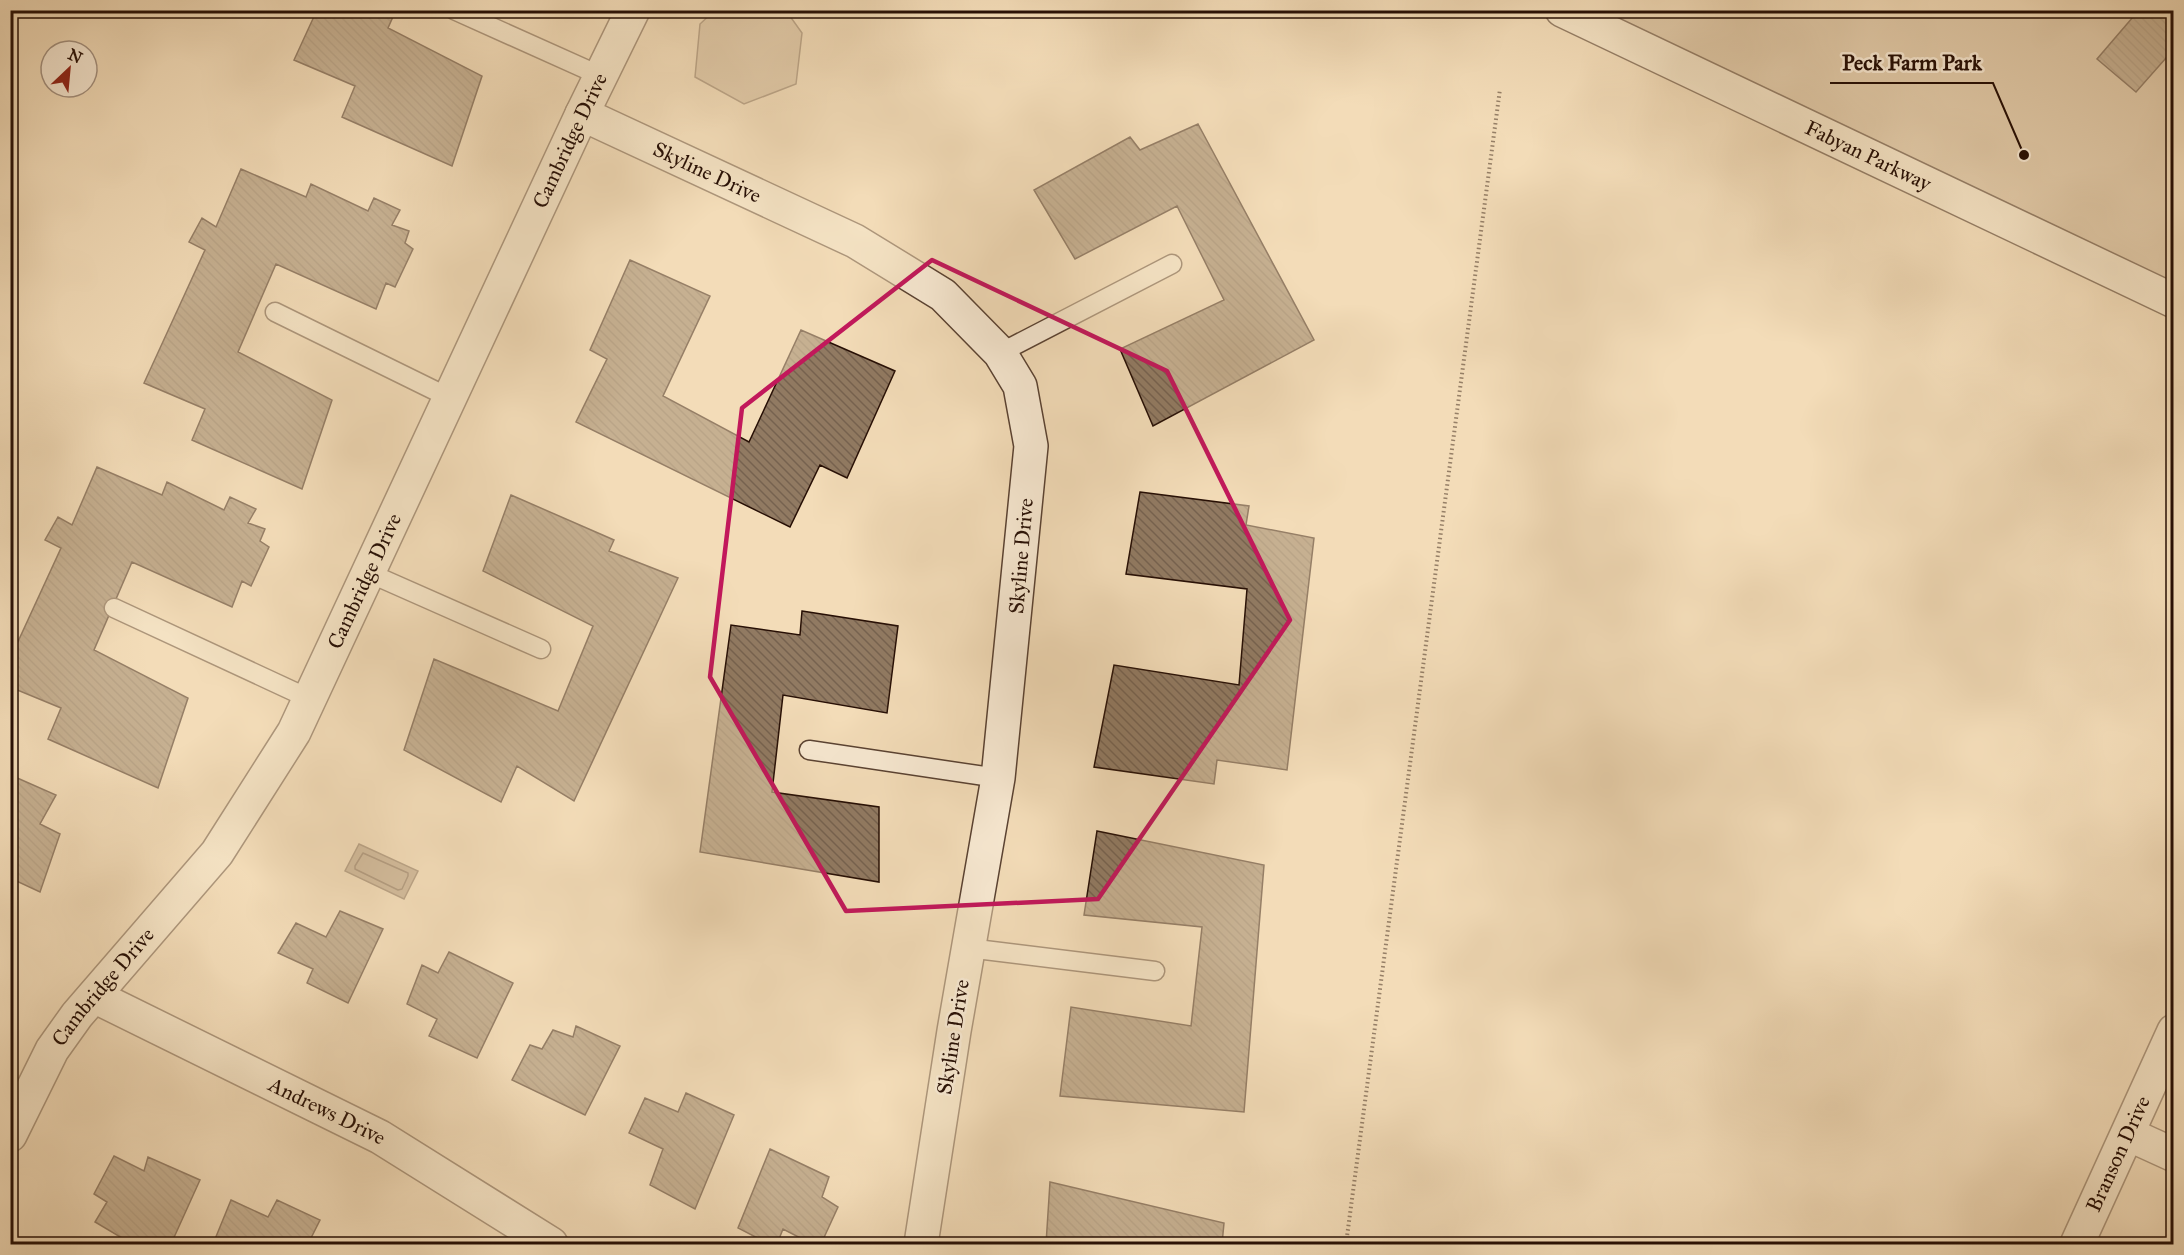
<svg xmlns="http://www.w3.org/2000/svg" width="2184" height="1255" font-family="'IM FELL Great Primer',serif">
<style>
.green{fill:#d0b99a;stroke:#7c6450;stroke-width:1.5}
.water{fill:#ae967b;stroke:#78604c;stroke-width:1.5}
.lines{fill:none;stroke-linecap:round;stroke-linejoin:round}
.shore{stroke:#6a5240;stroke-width:1.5}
.building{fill:url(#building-back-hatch);stroke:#270f05;stroke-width:1.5}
.service-casing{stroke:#5a4232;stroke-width:21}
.minor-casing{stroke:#5a4232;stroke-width:36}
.secondary-casing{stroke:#270f05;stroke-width:36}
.path{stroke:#270f05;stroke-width:4;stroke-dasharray:1.5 3;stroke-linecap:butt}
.service{stroke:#f7e8d1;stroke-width:18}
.minor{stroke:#f7e8d1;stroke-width:33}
.secondary{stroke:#f7e8d1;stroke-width:33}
.marked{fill:none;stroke:#c2185b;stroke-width:4.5;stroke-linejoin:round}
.labels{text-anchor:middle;stroke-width:5;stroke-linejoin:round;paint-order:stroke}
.street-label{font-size:21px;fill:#270f05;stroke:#f7e8d1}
.leader{fill:none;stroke:#270f05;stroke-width:2}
.callout-dot{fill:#270f05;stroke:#f7e8d1;stroke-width:2}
.callout-label{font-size:22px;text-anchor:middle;font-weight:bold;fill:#270f05;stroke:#f7e8d1;stroke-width:5;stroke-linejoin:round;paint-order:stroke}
</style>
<defs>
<pattern id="building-back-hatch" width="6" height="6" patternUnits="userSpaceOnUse" patternTransform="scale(1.5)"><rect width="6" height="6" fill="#917a62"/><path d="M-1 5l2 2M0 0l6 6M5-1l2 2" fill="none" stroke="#76624f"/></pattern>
</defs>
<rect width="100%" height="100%" fill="#f3dcb8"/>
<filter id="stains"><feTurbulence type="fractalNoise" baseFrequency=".00333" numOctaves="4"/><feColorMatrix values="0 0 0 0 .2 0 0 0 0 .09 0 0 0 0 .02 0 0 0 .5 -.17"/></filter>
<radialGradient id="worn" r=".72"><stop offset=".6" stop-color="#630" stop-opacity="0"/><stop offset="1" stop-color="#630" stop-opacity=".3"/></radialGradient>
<path class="green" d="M715,10L787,12L802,33L796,84L744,104L695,77L700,24Z
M1574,11H2173V299Z"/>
<path class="water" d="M359,844L418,871L404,899L345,871Z"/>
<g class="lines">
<path class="shore" d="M363,853L408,873V876L402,889L398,890L355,869V866Z"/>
</g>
<path class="building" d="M317,10H396L388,28L482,76L452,166L342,117L355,86L294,60Z
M2139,10H2174V49L2136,92L2097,59Z
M1198,124L1314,340L1153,426L1120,349L1224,300L1177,206L1075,259L1034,190L1130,137L1140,150Z
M241,169L306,197L311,184L368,211L374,198L400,210L392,225L409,231L405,243L413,249L395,287L386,283L376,309L276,264L238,352L332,400L302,489L192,440L205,409L144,383L205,250L189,242L202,218L216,227Z
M630,260L710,296L663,396L749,442L801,330L895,371L847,478L820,465L790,527L576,422L607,359L590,350Z
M97,467L162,495L167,482L224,510L230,497L256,509L248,523L265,529L260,541L269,547L251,586L242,581L232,607L132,562L94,650L188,698L158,788L48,739L61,708L10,687V659L61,548L45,540L58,517L72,525Z
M1140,492L1249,506L1246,525L1314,538L1287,770L1217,760L1214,784L1094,767L1114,665L1239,685L1247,589L1126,574Z
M511,495L614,540L609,551L678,578L574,801L517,766L501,802L404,750L434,659L558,711L593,626L483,571Z
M802,611L898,626L887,713L783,695L772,792L879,807V882L700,852L731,625L800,635Z
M15,777L56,795L40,824L60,834L40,892L10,878V785Z
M1097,831L1264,865L1244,1112L1060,1096L1071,1007L1191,1026L1202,927L1084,915Z
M340,911L383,929L348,1003L307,983L313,969L278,953L296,923L326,937Z
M449,952L513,983L477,1058L429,1036L437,1019L407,1004L422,965L438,973Z
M576,1026L620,1046L585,1115L512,1080L530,1045L542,1049L553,1030L573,1037Z
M686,1093L734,1115L695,1209L650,1185L663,1149L629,1133L645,1098L678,1112Z
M770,1149L829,1177L822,1197L838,1207L821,1244H812L783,1229L777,1244H769L738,1228Z
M114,1156L144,1171L148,1157L200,1180L171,1244H132L95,1222L107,1202L94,1194Z
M1050,1182L1224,1223L1222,1244H1046Z
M231,1200L268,1217L277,1200L320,1220L308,1244H213Z"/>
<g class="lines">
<defs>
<path id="service" d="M454,10L601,76
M275,312L450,398
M1000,353L1172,264
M369,573L541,649
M114,608L310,699
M809,750L998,778
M968,948L1155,971"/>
<g id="minor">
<path id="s1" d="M582,114L855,241L943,295L1000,353L1020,386L1031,446L998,778L954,1031L921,1244"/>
<path id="s2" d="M94,996L380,1137L551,1244"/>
<path d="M2128,1134L2174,1155"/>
<path id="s3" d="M10,1135L52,1050L77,1015L217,853L294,732L582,114L633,10"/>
<path id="s4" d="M2077,1244L2174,1031"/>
</g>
<g id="secondary">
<path id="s5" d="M1562,10L2174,301"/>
</g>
</defs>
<use href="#service" class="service-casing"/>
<use href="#minor" class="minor-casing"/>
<use href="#secondary" class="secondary-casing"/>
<path class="path" d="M1346,1244L1500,89"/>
<use href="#service" class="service"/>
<use href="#minor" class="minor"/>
<use href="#secondary" class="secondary"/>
</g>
<path d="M0 0H2184V1255H0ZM932,260L1167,371L1290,620L1098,899L846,911L710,677L742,408Z" fill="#f3dcb8" fill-opacity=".55" fill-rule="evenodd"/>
<path class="marked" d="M932,260L1167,371L1290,620L1098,899L846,911L710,677L742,408Z"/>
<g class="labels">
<g class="street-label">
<text dy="7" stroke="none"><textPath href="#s3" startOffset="1148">Cambridge Drive</textPath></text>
<text dy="7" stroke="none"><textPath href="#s5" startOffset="339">Fabyan Parkway</textPath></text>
<text dy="7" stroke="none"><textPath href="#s1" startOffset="138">Skyline Drive</textPath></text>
<text transform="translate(1021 556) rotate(-85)" y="7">Skyline Drive</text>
<text dy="7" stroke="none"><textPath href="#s3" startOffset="662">Cambridge Drive</textPath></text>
<text dy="7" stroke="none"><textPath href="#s3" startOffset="176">Cambridge Drive</textPath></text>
<text transform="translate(953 1037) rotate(-81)" y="7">Skyline Drive</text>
<text dy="7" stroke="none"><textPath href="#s2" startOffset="260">Andrews Drive</textPath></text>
<text dy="7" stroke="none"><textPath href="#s4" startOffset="99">Branson Drive</textPath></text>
</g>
</g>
<path class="leader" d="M2024 155L1993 83H1830"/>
<circle class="callout-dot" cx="2024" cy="155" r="6"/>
<g class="callout-label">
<text x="1912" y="70">Peck Farm Park</text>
</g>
<rect width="2184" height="1255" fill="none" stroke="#f3dcb8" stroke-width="36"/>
<rect x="12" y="12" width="2160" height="1231" fill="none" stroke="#270f05" stroke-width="3"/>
<rect x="18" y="18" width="2148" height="1219" fill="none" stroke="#270f05" stroke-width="1.5"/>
<g transform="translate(69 69) rotate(26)"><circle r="28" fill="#f7e8d1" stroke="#a4917f" stroke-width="1.5"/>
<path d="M0-4.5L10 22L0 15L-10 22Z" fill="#8f2418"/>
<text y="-9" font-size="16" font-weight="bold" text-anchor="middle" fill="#270f05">N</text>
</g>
<rect width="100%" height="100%" filter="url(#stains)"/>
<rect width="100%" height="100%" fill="url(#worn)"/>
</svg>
